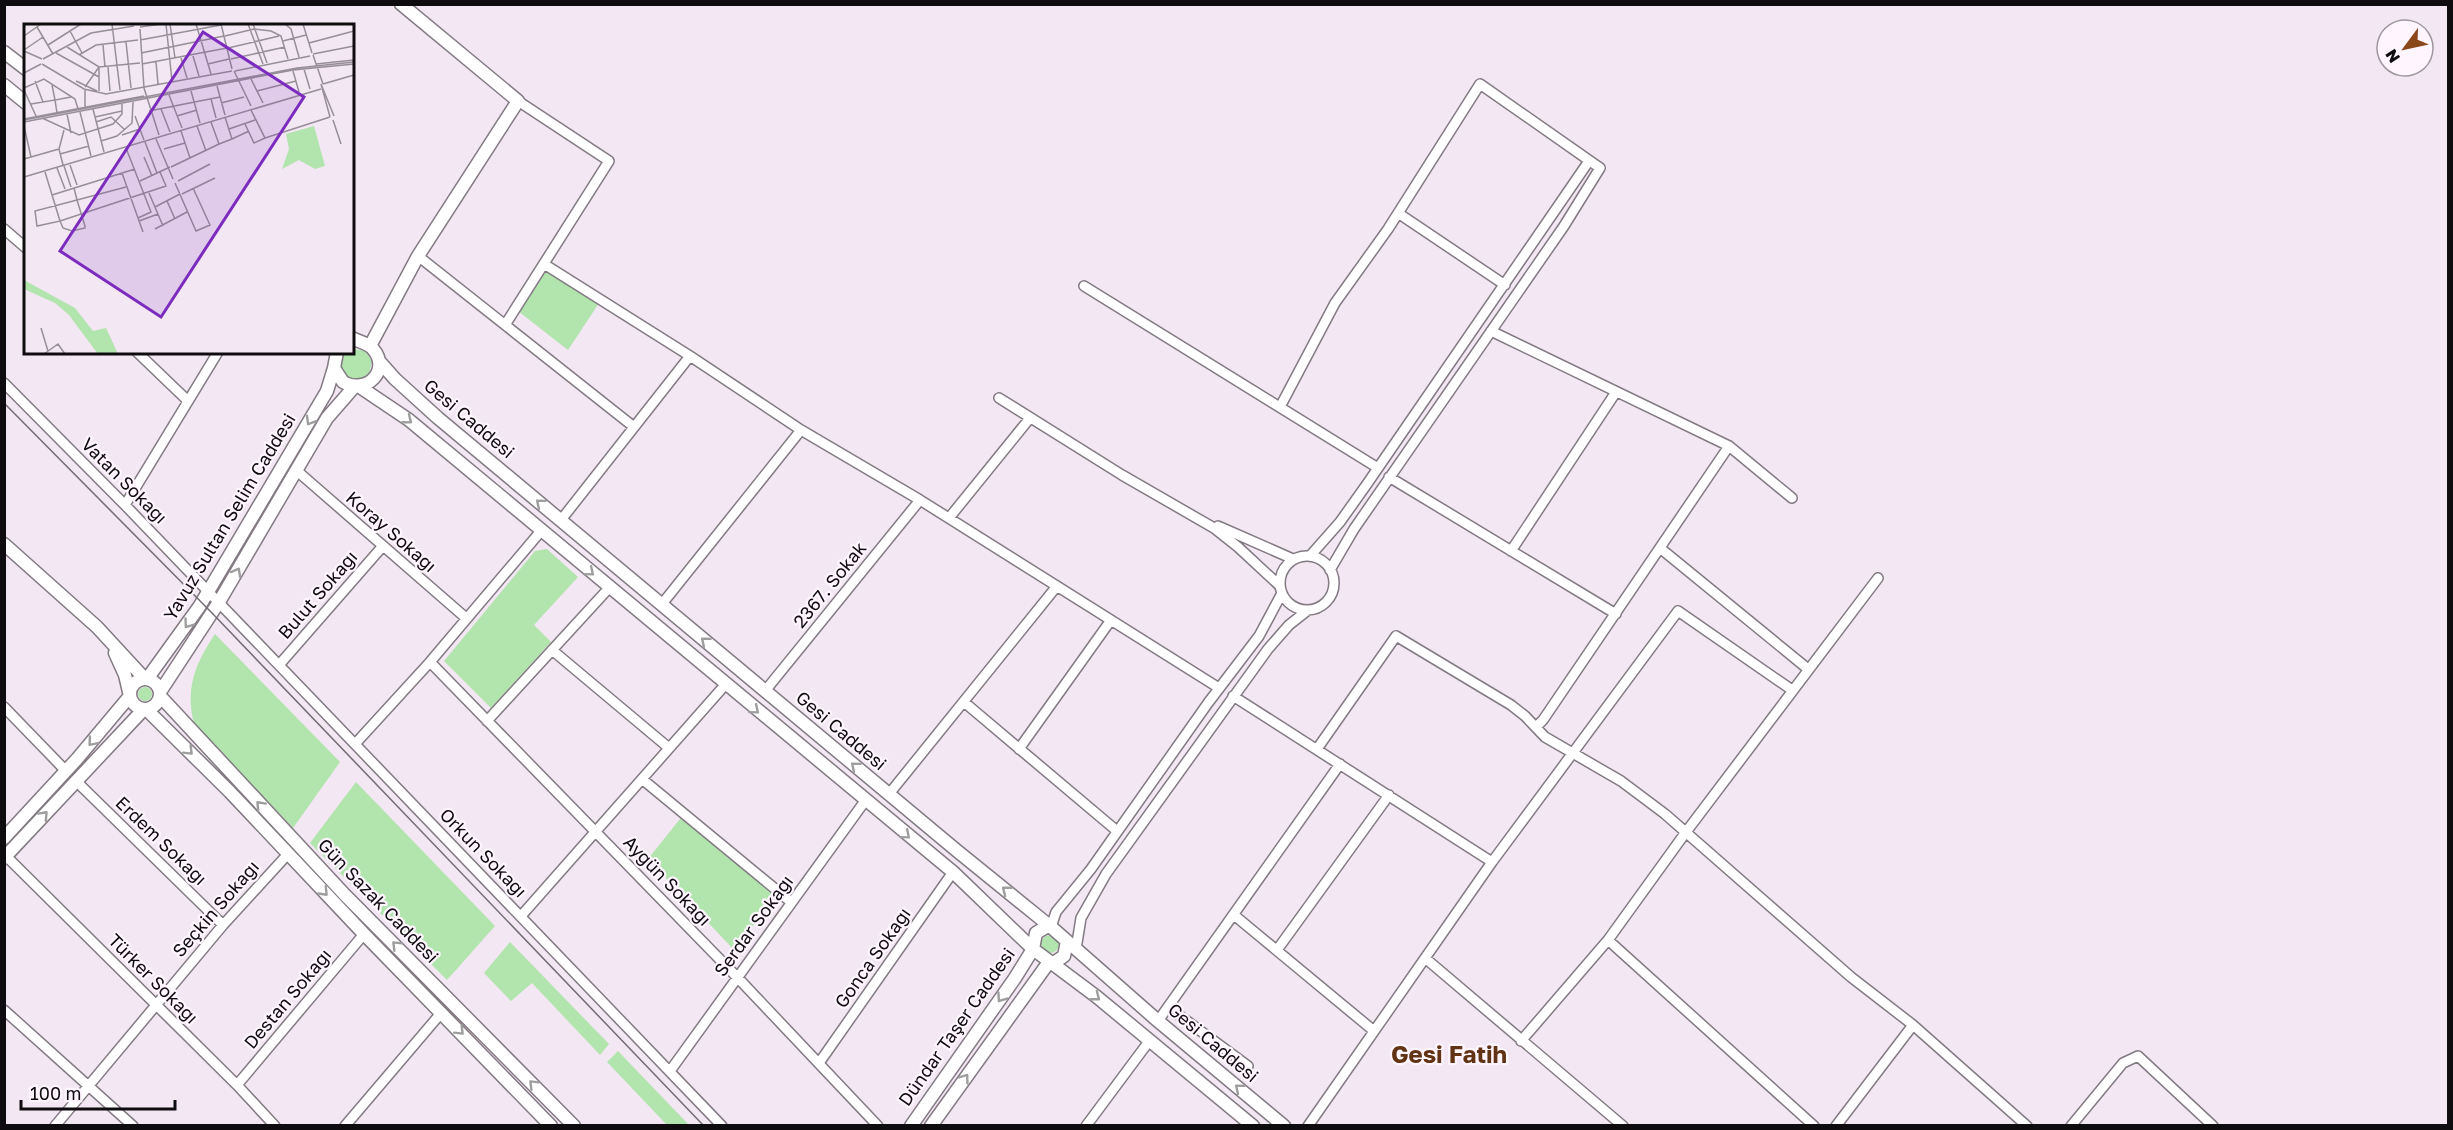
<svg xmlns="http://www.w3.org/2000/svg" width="2453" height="1130" font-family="'Golos Text',sans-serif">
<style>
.green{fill:#b2e4ae}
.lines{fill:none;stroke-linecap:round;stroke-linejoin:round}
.street-casing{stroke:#837a83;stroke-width:12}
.secondary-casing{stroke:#837a83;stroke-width:15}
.street{stroke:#fff;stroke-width:9}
.secondary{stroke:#fff;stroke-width:12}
.tram{stroke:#736c73;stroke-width:1.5}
.oneway{stroke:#9f9e9f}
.labels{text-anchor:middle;stroke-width:4.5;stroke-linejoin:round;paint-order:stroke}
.street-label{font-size:18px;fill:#0f0c0f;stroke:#fef5fe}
.district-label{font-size:24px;font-weight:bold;fill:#613213;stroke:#fef5fe}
.inset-road{fill:none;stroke:#978f97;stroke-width:1.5}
.view{fill:#7b2cbf;fill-opacity:0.15;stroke:#7b2cbf;stroke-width:3}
.inset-edge{fill:none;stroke:#0f0c0f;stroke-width:3}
</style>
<rect width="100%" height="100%" fill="#f2e7f2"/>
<path class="green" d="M548,261L603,297L568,350L518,311Z
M353,349L366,351L372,362L369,373L359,380L347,377L341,367L343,355L352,352Z
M547,549L578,577L534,625L551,642L491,708L444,661L535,551Z
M215,634L340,762L293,828L194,724C185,688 195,664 215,634Z
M138 694a7 7 0 1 1 14 0a7 7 0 1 1-14 0Z
M356,782L495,926L447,980L310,843Z
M684,814L778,891L735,951L648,859Z
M1041 944a9 9 0 1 1 18 0a9 9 0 1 1-18 0Z
M510,942L609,1044L600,1055L532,983L511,1001L484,973Z
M618,1051L689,1125H667L607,1062Z"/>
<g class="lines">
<defs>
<path id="street" d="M1398,213L1505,285
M4,229L26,248
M418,256L634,427
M544,264L690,356
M1084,286L1378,468
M505,325L609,161L518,101
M1491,331L1729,446L1792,498
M137,352L188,401
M4,383L125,505L722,1126
M999,398L1122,475L1214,528L1238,547L1280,586
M1280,407L1335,303L1388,229L1480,84L1600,168L1564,226L1354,529L1330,570
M296,470L466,618
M1389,477L1616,614
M125,505L218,352
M949,518L1030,418
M561,520L690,356L801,430
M1218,526L1293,559
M1660,548L1808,669
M1511,551L1616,392
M1310,556L1340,522L1367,484L1589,161
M1280 583a27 27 0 1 1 54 0a27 27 0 1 1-54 0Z
M662,604L801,430L920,500L1219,688
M552,650L669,748
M430,662L737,977L878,1126
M279,665L382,547
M765,691L920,500
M1233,696L1492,862
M964,702L1117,831
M4,707L66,771
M487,721L609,588
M1536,727L1543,720L1729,446
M355,744L430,662L541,531
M1019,749L1111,620
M1317,749L1396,636L1511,705L1525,716L1545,737L1621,781L1665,814L1851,977L1913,1025L2027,1126
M642,779L791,902
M76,781L223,925
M889,794L1057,586
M6,856L237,1085L275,1126
M1234,915L1374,1031
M521,916L725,685
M1051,927L1056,912L1091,869L1208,703L1259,636L1282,593
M1608,940L1814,1126
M1076,949L1081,918L1106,874L1268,649L1289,625L1308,610
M1277,950L1389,795
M1425,958L1623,1126
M1168,1007L1248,1066
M4,1010L133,1126
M1158,1021L1340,764
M1521,1041L1608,940L1686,832L1878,578
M819,1063L953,872
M670,1071L865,801
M237,1085L364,934
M55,1126L223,925L288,854
M345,1126L442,1012
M1086,1126L1150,1040
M1308,1126L1492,862L1678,611L1792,690
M1836,1126L1913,1025
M2071,1126L2123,1063L2138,1056L2213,1126"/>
<path id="secondary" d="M4,52L26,69
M4,85L26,103
M370,346L418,256L518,101L401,4
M337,352L334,368L343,382C367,395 391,370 373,349C368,343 359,342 352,338
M379,361L395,379L438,418L956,850L1051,927L1158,1021L1284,1126
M360,387L409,420L953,872L1033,949L1097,997L1253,1126
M4,544L97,627L145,679
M115,653L125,675L129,692
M130 694a15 15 0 1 1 30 0a15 15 0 1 1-30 0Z
M147,679L199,607L327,391L334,368
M160,692L219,602L327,418L354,387
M160,696L345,895L574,1126
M147,710L230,792L364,934L551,1126
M4,838L77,759L129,697
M4,858L143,710
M1049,962H1055L1064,956L1067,941
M911,1126L1015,978L1033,949L1036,933L1046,927H1051
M931,1126L1049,962"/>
</defs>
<use href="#street" class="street-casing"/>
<use href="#secondary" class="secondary-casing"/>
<use href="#street" class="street"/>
<use href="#secondary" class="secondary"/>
<path class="tram" d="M4,403L212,613L704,1126"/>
</g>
<defs><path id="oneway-chevron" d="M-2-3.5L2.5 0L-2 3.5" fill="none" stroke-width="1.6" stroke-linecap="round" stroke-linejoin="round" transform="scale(1.5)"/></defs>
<g class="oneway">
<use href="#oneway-chevron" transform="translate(408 420) rotate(39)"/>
<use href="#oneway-chevron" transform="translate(310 421) rotate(120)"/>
<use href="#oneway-chevron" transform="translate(540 503) rotate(-140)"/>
<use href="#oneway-chevron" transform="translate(237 572) rotate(-61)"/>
<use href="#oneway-chevron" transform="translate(590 572) rotate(40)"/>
<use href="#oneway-chevron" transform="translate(188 624) rotate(126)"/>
<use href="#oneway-chevron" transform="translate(705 641) rotate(-140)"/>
<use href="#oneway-chevron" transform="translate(755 710) rotate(40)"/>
<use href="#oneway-chevron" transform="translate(92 742) rotate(130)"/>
<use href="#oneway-chevron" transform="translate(189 751) rotate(45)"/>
<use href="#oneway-chevron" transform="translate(855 766) rotate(-140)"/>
<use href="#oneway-chevron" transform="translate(260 805) rotate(-133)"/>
<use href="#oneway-chevron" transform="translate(44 815) rotate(-47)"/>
<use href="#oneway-chevron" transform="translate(906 835) rotate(40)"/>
<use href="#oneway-chevron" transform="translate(1006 890) rotate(-142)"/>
<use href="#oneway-chevron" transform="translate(324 892) rotate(46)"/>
<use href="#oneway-chevron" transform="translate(396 945) rotate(-135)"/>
<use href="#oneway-chevron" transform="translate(1096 997) rotate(38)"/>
<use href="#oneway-chevron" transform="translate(1001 998) rotate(125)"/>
<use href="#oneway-chevron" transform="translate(460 1031) rotate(45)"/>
<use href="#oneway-chevron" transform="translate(965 1078) rotate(-54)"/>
<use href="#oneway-chevron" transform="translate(533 1084) rotate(-135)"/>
<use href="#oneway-chevron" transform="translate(1239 1088) rotate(-140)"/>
</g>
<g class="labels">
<g class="street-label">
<text transform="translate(469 419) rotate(40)" y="6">Gesi Caddesi</text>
<text transform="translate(124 481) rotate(45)" y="6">Vatan Sokağı</text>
<text transform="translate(230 517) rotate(-59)" y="6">Yavuz Sultan Selim Caddesi</text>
<text transform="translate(391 532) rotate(41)" y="6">Koray Sokağı</text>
<text transform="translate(830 585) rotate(-51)" y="6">2367. Sokak</text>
<text transform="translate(318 595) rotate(-49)" y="6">Bulut Sokağı</text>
<text transform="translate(841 731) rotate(40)" y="6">Gesi Caddesi</text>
<text transform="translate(161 841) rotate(44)" y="6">Erdem Sokağı</text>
<text transform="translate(483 853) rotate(46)" y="6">Orkun Sokağı</text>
<text transform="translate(667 881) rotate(46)" y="6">Aygün Sokağı</text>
<text transform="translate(378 901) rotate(46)" y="6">Gün Sazak Caddesi</text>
<text transform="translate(216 909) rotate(-49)" y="6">Seçkin Sokağı</text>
<text transform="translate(754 926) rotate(-54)" y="6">Serdar Sokağı</text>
<text transform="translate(873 958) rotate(-55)" y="6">Gonca Sokağı</text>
<text transform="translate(153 979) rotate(45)" y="6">Türker Sokağı</text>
<text transform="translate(288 999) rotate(-50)" y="6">Destan Sokağı</text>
<text transform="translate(957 1027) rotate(-55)" y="6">Dündar Taşer Caddesi</text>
<text transform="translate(1213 1043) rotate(40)" y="6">Gesi Caddesi</text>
</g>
<g class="district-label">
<text x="1449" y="1063">Gesi Fatih</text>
</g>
</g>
<g transform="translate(24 24)">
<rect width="330" height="330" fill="#f2e7f2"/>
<path d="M290,102L301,142L291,145L275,136L258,145L265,125L262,110ZM0,256L51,284L69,307L82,304L94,330H74L45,291L31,279L0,265Z" fill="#b2e4ae"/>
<path class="inset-road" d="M88,0L96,66M142,0L148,57M146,0L151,34M172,0L187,50M197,0L208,45M224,0L239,40M229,0L243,39M261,0L267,5L275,33M279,0L288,29M13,3L29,30M116,3L137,0M116,5L120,64L135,111M46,7L58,29M0,12L17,0M201,12L230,5L247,7L257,12L264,35M116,16L197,1M259,17L282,11M102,18L107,64M285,19L330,7M24,21L57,0M79,21L81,43M43,23L75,43L116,39M204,24L255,12M0,26L19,13M0,27L18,35M32,29L75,53M117,29L200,12M289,30L330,22M55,31L72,21L114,16M289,31L299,60M169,32L175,52M157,34L163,54M19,35L67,9L110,2M207,35L261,23M132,38L134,60M18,40L60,65L82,70L208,47M118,40L203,24M184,40L205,35M292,40L330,36M84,43L86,67M280,45L286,65M210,47L227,82M211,47L286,32M269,47L275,68M0,49L17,40M227,55L239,79M11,57L19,78M52,57L73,67M299,60L330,51M193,62L201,91M61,63L75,43M0,64L20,55L51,75L54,85M0,66L12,92M75,67V43M167,67L176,99M233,67L272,57M145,71L158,104M187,75L192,94M197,79L220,73M7,80L31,76L28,61M61,84V65M69,85L80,128M137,85L146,108M227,86L241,114L306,93M125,87L196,73M56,88L67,132M33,89L31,76L47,73M43,90L47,109M111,92L120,116M153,92L173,86M71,93L98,87M306,93L297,60L310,92M18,94L55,111L89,100L98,90V80M0,95L120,72M0,96L273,44L330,38M309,96L317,120M0,98L269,46L330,40M72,98L87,93L101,106M221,100L230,119L241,114M0,102L7,133M173,102L182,127M205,105L231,96M157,107L166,134M98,111L116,105M132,115L149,155M208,115L225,107M77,117L93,112L108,99L109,78M121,118L133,149M195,120L208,115L201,93M102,124L127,188L114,194M35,125L40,106M140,125L161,119M36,130L65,122M120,133L128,152M0,135L35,125L39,141M46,141L53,161M40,142L47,163M147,143L195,120L187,98M33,144L41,165M21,148L36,197L142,162L136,148M98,149L119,208M0,153L297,65M116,157L146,143M154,157L186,140M151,159L172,207L186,201L169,164M50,164L53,176L61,202V204L48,207L39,204L36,197L13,202L11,187L53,176L102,163M125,169L139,202M158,170L191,154M28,171L111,145M143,177L151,195M131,183L156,170M115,197L134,190M131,205L163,188M17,304L24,327M20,330L34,320L41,330"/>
<path class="view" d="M179,8L280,73L137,293L36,227Z"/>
<rect width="330" height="330" class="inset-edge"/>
</g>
<rect width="2453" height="1130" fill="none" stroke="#0f0c0f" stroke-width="12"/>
<g transform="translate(2405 48) rotate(237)"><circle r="28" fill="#fef5fe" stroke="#9e989e" stroke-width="1.5"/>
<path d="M0-4.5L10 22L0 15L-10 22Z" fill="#8a4719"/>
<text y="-9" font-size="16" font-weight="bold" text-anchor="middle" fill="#0f0c0f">N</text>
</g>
<path d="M21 1100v9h154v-9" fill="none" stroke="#0f0c0f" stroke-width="3"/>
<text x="30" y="1100" font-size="18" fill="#0f0c0f" stroke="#fef5fe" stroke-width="4.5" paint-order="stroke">100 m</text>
</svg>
